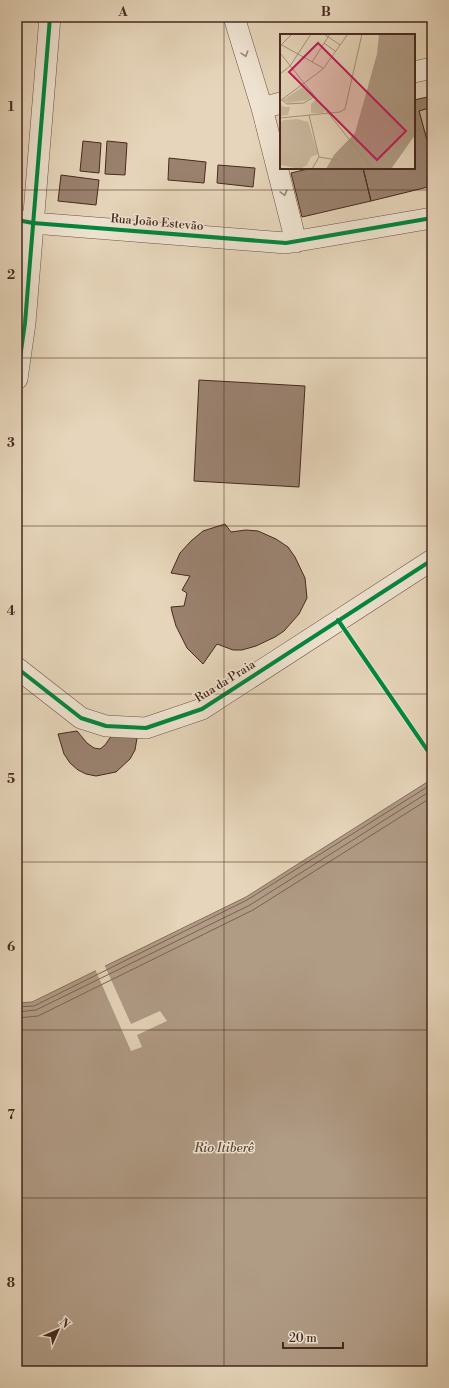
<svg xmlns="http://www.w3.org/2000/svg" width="449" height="1388" font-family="'Libre Bodoni',serif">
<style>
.green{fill:#cbb89f;stroke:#89705e}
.water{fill:#b09b85;stroke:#866d5c}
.pier{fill:#e6d5ba}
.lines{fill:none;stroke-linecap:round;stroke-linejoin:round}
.shore{stroke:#7c6252;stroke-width:1}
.building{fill:#9a826f;stroke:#47291e}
.street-casing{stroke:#6f5445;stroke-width:22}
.street{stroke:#efe4d2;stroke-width:21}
.cycleway-casing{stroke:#efe4d2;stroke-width:6}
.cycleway{stroke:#00873e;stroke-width:4}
.oneway{stroke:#9b8678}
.grid{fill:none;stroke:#47291e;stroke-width:1;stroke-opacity:0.55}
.labels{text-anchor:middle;stroke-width:3;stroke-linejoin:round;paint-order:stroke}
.street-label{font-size:12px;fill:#47291e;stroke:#efe4d2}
.water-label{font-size:13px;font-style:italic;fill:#614638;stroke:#efe4d2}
.inset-river{fill:none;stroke:#b09b85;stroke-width:2}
.inset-road{fill:none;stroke:#a6907c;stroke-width:1}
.view{fill:#c2185b;fill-opacity:0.15;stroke:#c2185b;stroke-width:2}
.inset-edge{fill:none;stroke:#47291e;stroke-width:2}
.neatline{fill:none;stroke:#47291e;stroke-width:1.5}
.grid-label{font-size:13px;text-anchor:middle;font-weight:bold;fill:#47291e}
</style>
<rect width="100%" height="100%" fill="#e6d5ba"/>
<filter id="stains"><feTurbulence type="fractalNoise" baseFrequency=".005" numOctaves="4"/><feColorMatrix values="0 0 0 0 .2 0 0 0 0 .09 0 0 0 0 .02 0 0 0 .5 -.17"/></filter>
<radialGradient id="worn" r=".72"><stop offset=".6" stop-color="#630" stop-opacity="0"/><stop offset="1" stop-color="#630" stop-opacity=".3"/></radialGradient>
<path class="green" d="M432,107V143L428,144L419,111Z"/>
<path class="water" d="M432,779V1371H17V1003L32,1002L246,897Z"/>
<path class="pier" d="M104,964L131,1024L160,1011L167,1021L137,1035L142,1047L131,1051L95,969Z"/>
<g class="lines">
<path class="shore" d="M17,1007L34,1006L247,900L432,784
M17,1012L36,1010L250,905L432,790
M17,1018L38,1016L253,910L432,797"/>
</g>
<path class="building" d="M432,96V107L419,111L428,144L432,143V186L371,201L363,168H414V100Z
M83,141L101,143L99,173L80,171Z
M107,141L127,143L125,175L105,174Z
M169,158L206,162L204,183L168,180Z
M218,165L255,168L253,187L217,183Z
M312,168H363L371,201L302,217L291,173Z
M61,175L99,180L96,205L58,201Z
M199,380L305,386L299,487L194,481Z
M225,524L231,532L246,530L258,531L276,539L288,547L295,557L305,578L307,598L299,614L284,631L275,637L256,646L242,650H233L217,644L203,664L187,648L176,626L172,612L171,607L184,606L187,593L182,590L190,576L171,573L180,553L191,541L203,531Z
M77,731L87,743L94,748L100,749L105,745L112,735L137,738L135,750L130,759L116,772L96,776L86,774L78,770L70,763L64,754L58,734Z"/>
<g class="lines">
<defs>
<path id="street" d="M234,17L262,108L296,242
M414,72L432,68
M262,108L281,103
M17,220L33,223L286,243L432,218
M17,379L25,323L50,17
M17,668L81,718L106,726L146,728L202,709L432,560"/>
</defs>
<use href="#street" class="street-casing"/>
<use href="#street" class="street"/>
<defs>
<path id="cycleway" d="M17,220L33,223L286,243L432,218
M17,379L25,323L50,17
M338,620L432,757
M17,668L81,718L106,726L146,728L202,709L432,560"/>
</defs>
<use href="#cycleway" class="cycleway-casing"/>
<use href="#cycleway" class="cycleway"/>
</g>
<defs><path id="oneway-chevron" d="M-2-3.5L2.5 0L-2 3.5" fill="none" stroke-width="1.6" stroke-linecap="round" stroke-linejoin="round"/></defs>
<g class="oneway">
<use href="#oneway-chevron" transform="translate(245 54) rotate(73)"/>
<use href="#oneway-chevron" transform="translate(284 193) rotate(75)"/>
</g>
<path class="grid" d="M224,17V1371M17,190H432M17,358H432M17,526H432M17,694H432M17,862H432M17,1030H432M17,1198H432"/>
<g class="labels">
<g class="street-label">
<text transform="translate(157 222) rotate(5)" y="4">Rua João Estevão</text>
<text transform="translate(225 681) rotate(-32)" y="4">Rua da Praia</text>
</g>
<g class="water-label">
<text x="224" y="1152">Rio Itiberê</text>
</g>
</g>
<g transform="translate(280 34)">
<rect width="135" height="135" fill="#e6d5ba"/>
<path d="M24,52L32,62L27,66L8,69L3,66ZM36,65L45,77L43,79H31V70ZM0,70L4,73H10L8,81L0,82ZM17,85L28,88L38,120L31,123L27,131L20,135L1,131L0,128V89L3,86Z" fill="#cbb89f"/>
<path d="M99,0H135V101L111,135H46L54,121L75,99L97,20Z" fill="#b09b85"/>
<path class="inset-river" d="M101,58L110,56L135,24M93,60L109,54L135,21M93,60L101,70L115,71L135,47M96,60L110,58L135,28M95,61L102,66H111L135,38"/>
<path class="inset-road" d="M44,0L60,11M44,9L55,17M0,10L43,34M0,12L12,0M0,19L93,135M32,28L50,0M0,40L10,32L31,0M2,66L7,70L24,69L35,62M0,67L43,35L68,0M29,81L39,123L32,135M0,84L60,78L65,75L82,0M39,123L57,126"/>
<path class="view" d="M38,9L126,97L97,126L9,38Z"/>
<rect width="135" height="135" class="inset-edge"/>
</g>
<rect width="449" height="1388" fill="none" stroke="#e6d5ba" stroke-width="44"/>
<g transform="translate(58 1330) rotate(45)" stroke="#efe4d2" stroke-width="3" paint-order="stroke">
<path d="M0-3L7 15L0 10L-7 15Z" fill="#47291e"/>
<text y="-6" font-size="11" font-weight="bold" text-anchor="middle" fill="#47291e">N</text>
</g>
<path d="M283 1342v6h60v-6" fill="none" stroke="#47291e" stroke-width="2"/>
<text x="289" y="1342" font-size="12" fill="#47291e" stroke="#efe4d2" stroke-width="3" paint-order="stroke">20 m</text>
<rect x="22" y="22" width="405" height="1344" class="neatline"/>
<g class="grid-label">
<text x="123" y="16">A</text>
<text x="326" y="16">B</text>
<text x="11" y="111">1</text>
<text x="11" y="279">2</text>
<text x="11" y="447">3</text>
<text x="11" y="615">4</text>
<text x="11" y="783">5</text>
<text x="11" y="951">6</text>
<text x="11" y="1119">7</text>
<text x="11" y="1287">8</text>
</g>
<rect width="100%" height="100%" filter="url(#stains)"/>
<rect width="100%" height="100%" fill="url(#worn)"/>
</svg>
